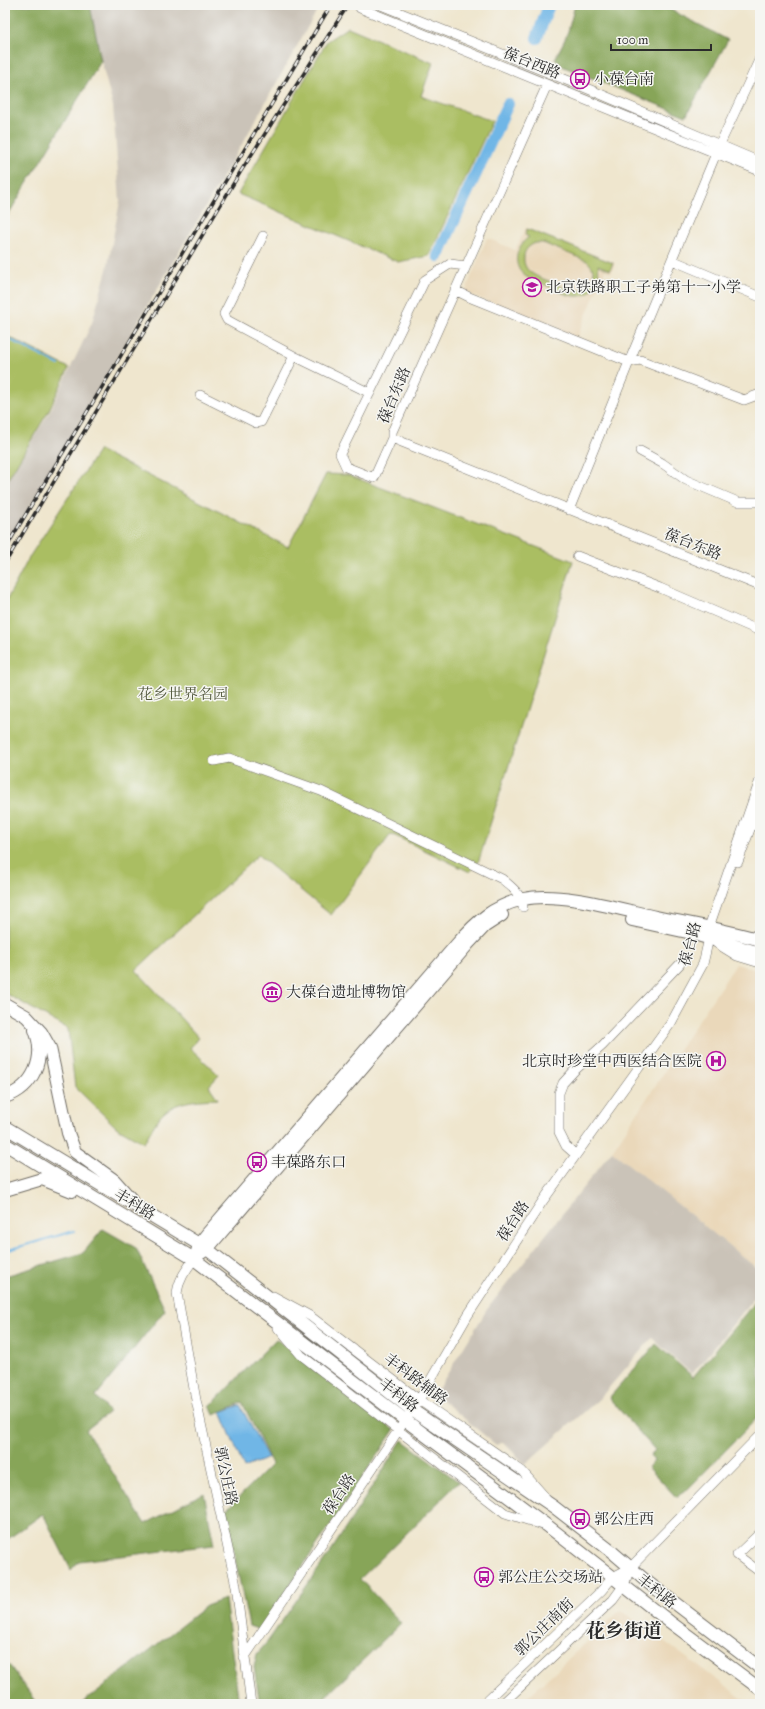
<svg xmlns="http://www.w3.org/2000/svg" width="765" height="1709" font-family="'IM FELL Great Primer','Noto Serif SC',serif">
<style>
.built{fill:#ead8ba}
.industrial{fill:#cac3b8}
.green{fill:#aabe62;stroke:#6a7446;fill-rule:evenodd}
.forest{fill:#87a558;stroke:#596842}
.water{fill:#70b6e6;stroke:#4e7088}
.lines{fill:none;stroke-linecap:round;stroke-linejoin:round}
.stream{stroke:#70b6e6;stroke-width:2}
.river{stroke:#70b6e6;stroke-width:12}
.minor-casing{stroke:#706c64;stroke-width:10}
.major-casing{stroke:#706c64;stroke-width:14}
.minor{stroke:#fff;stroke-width:9}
.major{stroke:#fff;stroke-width:12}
.rail-casing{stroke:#2b2b2b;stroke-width:3.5}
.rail{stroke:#f6f6f2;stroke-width:2;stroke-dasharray:6;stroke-linecap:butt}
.labels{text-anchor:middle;stroke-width:3;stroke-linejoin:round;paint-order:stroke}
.street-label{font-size:15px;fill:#2b2b2b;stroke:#f6f6f2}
.poi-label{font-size:15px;fill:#2b2b2b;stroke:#f6f6f2;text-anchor:start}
.park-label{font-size:15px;fill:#51573c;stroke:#f6f6f2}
.district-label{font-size:19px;font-weight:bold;fill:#2b2b2b;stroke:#f6f6f2}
</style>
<rect width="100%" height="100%" fill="#f6f6f2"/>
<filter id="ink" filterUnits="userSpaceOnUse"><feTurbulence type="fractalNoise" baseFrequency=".025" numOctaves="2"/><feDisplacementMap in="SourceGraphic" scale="8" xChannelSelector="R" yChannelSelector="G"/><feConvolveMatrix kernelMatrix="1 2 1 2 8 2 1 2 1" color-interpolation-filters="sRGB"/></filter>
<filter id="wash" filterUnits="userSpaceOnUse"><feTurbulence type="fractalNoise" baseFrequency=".012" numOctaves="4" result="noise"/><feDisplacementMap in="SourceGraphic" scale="16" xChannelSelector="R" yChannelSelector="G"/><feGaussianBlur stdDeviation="0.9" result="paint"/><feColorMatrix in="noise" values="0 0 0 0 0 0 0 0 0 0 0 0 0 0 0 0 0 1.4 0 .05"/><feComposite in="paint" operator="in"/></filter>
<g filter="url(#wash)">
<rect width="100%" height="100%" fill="#efe6ce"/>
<path class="built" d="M526,228L615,263L611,273L605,270L577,338L465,292L487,238L515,250Z
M736,964L760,971V1255L754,1266L612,1151Z
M621,1610L750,1704H520Z"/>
<path class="industrial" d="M90,5H320L241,146L5,549V484L49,413L92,323L107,270L120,201L113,106L101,61Z
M612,1151L754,1266L760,1272V1291L692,1374L652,1338L599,1399L525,1464L503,1442L496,1445L435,1394L488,1308Z"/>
<path class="green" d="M348,27L433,63L421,96L492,121L429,256L398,262L238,194L327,41Z
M527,229L613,263L610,270L598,265C601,281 593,298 574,296C565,295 556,290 548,286C541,283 532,281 525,276C511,265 516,246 529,237L525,235ZM535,243H543L587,261C592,266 595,271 593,278C592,285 585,291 578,291C570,292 561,286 554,283C542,278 522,274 524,257C524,250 529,246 535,243Z
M5,335L69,368L48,412L5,484Z
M99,450L288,547L326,474L348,475L573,561L479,860L470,872L391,834L331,915L258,855L136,970L199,1038L190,1048L219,1075L209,1086L218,1099C198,1100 174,1100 160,1117C154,1124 149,1134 144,1143L116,1127L75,1087L68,1029L5,993V603L30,556Z"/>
<path class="forest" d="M5,5H90L101,61L5,220Z
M575,5H662L728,40L686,116L564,67L555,59L567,35Z
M103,1229L136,1248L165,1310L96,1396L109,1412L86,1430L145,1524L204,1493L214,1545L79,1561L71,1570L43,1514L5,1541V1276L83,1253Z
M760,1296V1415L687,1490L676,1497L648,1467L654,1461L650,1455L655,1450L609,1398L656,1344L693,1377Z
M276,1339L394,1430L260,1630L249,1626L225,1511L272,1464L242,1402L214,1415L210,1406Z
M402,1440L459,1482L360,1579L401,1623L318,1704H260L254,1667L257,1654L268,1641L331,1551Z
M225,1599L239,1704H81L206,1606Z
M5,1659L37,1704H5Z"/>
<path class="water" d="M240,1405L268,1458L244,1468L221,1412Z"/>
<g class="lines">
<path class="stream" d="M5,337L59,365
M5,1251L74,1231"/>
<path class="river" d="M537,38L549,5
M438,256L508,104"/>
</g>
</g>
<g filter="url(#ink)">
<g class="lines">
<defs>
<path id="minor" d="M381,5L579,85L760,162
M360,8L760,171
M547,85L392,432V438L760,586
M263,236L224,314L227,320L294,356L370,393
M672,260L760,297
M455,290L469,297L629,362L720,144L760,58
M200,395L256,423L261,422L294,356
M392,438L374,478L346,467L340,454L425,280L450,264L466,266
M640,451L662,463L686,480L738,502H760
M569,510L629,362L640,360L744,400L760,394
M577,556L660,588L760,631
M214,761L229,758L321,791L502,879C512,887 521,894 523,907
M738,862L760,802
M716,943L737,956L760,963
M576,1155L566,1146L559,1132V1093L563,1083L574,1071L602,1046L680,964
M194,1259C186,1270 179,1279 177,1293L196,1400L236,1586L251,1704
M273,1296L310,1316L422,1402L522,1471L545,1497
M278,1328L301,1355L505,1513L543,1525
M760,1533L737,1555L760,1572
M244,1658L419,1400L468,1315L542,1202L671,1023L703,964L709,938V927L760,780
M483,1704L601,1591L613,1577L630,1568L760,1435
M502,1704L613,1600L624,1585L630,1568"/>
<path id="major" d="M632,920L687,932L760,953
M5,1004L26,1016L41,1032L50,1048L68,1133L75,1152L114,1180L131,1199
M5,1097C34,1087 46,1058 35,1030
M5,1127L207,1249L412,1410L554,1507L611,1551L646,1581L760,1668
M5,1144L194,1259L405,1420L549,1527L670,1622L760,1689
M5,1190L42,1179L72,1191
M197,1252L199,1244L207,1234L457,944C476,922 494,905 524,899C560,891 619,909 656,917C691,924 726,930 760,940
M201,1253L207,1249L468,944L485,926L502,915"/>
</defs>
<use href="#minor" class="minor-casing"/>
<use href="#major" class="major-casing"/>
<use href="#minor" class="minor"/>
<use href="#major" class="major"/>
<defs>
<path id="rail" d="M5,549L331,5
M5,563L241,171L348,5"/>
</defs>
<use href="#rail" class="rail-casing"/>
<use href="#rail" class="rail"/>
</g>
</g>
<defs>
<symbol id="bus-ring" viewBox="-11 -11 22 22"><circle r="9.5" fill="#f6f6f2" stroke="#b5179e" stroke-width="1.5"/><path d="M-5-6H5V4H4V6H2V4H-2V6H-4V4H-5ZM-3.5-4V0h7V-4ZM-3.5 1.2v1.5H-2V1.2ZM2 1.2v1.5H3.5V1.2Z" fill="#b5179e"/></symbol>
<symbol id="school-ring" viewBox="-11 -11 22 22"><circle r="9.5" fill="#f6f6f2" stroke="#b5179e" stroke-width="1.5"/><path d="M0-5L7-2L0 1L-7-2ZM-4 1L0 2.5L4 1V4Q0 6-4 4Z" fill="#b5179e"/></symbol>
<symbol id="museum-ring" viewBox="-11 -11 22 22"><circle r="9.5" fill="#f6f6f2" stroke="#b5179e" stroke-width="1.5"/><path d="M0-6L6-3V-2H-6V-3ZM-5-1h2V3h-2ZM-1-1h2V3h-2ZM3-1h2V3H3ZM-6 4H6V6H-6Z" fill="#b5179e"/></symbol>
<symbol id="hospital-ring" viewBox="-11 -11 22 22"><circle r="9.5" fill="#f6f6f2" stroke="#b5179e" stroke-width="1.5"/><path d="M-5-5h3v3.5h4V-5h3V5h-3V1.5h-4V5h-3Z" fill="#b5179e"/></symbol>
</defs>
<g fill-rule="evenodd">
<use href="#bus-ring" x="569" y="68" width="22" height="22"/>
<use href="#school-ring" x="521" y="276" width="22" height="22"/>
<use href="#museum-ring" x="261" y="981" width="22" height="22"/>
<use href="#hospital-ring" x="705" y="1050" width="22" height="22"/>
<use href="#bus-ring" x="246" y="1151" width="22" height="22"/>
<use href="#bus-ring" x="569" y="1508" width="22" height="22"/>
<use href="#bus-ring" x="473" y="1566" width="22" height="22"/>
</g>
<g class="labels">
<g class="street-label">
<text transform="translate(532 63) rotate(22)" y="5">葆台西路</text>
<text transform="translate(394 395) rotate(-67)" y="5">葆台东路</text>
<text transform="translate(693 544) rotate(22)" y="5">葆台东路</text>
<text transform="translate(690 944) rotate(-75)" y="5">葆台路</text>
<text transform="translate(135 1204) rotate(31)" y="5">丰科路</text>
<text transform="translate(513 1221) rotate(-57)" y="5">葆台路</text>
<text transform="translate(416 1379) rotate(37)" y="5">丰科路辅路</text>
<text transform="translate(399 1395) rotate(38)" y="5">丰科路</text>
<text transform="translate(226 1476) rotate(78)" y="5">郭公庄路</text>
<text transform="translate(339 1494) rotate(-56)" y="5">葆台路</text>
<text transform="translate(657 1591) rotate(39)" y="5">丰科路</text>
<text transform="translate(544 1627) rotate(-44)" y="5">郭公庄南街</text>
</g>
<g class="poi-label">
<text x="594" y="84">小葆台南</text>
<text x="546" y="292">北京铁路职工子弟第十一小学</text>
<text x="286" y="997">大葆台遗址博物馆</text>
<text x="702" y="1066" text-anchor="end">北京时珍堂中西医结合医院</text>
<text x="271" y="1167">丰葆路东口</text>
<text x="594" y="1524">郭公庄西</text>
<text x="498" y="1582">郭公庄公交场站</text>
</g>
<g class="park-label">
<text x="183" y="699">花乡世界名园</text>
</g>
<g class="district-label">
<text x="624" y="1637">花乡街道</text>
</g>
</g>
<rect width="765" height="1709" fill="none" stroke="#f6f6f2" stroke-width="20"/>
<path d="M611 44v6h100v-6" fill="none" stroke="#2b2b2b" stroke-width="2"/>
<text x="617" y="44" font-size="12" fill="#2b2b2b" stroke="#f6f6f2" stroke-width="3" paint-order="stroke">100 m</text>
</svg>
